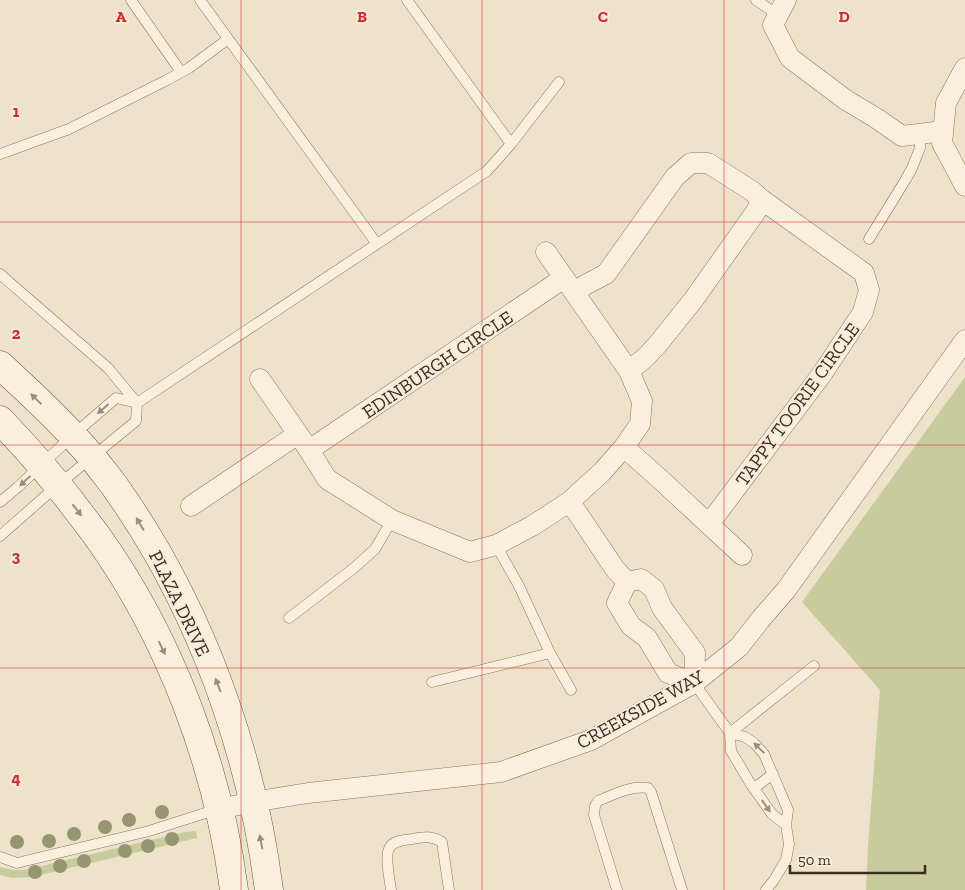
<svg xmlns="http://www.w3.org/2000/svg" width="965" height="890" font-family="'Zilla Slab',serif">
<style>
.green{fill:#c8cc9d}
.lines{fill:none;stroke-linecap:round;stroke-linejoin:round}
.lane-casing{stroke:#8a755e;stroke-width:11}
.street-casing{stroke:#8a755e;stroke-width:21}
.secondary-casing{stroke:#6c5641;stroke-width:29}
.lane{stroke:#f8f0dd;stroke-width:10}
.street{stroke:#f8f0dd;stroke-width:20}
.secondary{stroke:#f8f0dd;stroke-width:28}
.tree{fill:#959671}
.oneway{fill:#9a8e7f}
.grid{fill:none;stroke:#d62828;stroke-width:1;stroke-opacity:0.55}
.labels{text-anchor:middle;stroke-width:4;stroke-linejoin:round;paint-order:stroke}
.street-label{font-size:19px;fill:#3b2d21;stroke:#f5ecd9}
.grid-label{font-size:16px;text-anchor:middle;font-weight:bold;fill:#d62828;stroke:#f5ecd9;stroke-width:4;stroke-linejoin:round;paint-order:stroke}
</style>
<rect width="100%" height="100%" fill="#eee2ca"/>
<path class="green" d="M965,377V890H866L868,846L880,690L802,602Z
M196,831L197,838L32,877L12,878L0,875V867L13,870H25L185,832Z"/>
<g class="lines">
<defs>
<path id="lane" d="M131,0L181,72
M200,0L377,244
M756,0L778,15
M511,144L559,82
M0,154L69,129L167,80L189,68L228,39
M869,239L906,179L912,168L920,148V134
M0,274L108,368L137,403L136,421L58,485L0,536
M0,502L18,487L73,435L116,398L137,403L487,171L511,144L407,0
M496,545L519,586L550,653L571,690
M289,618L354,568L375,549L392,520
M432,682L550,653
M694,683L730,733L731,751L750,783L772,814L786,825
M730,733L745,737L754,743L764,754L788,810L786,825L789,844L786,860L774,880L766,890
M730,733L814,666
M754,788L773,774
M0,857L17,863L149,831L218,809
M391,890C390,881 384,854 390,847C394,840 405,840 412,839C424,837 431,835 442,842L449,890
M617,890L594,815L595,806L598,801C613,795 631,785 648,788L651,792L682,890"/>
<path id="street" d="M786,0L773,25L790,58L846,100L876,118L902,136L943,131
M965,68L946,103L942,143L965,186
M575,293L585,285L606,274L675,177L691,163H708L752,191L761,199L864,273L869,290L863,312L822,374L709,524
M629,371L646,357L658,344L694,299L757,210L761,199
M260,379L309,450L327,479L392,520L470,552L496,545L532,526L569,502L602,472L624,447L640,424L642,401L629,371L546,252
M624,447L661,480L742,555
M309,450L564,278
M569,502L576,511L615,569L627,582
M191,506L298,434
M641,579L654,589L662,608L695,653L694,683L668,673L647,638L631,626L617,603L627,582Z
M219,809L253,802L308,793L501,772L591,740L694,683L739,647L760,620L786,590L965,340"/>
<path id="secondary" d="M0,365C38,400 76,435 107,476C121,494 133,513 145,532C211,640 253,765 269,890
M0,420C26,447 49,473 72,503C80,514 89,525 97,536C170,638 218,766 234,890"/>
</defs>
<use href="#lane" class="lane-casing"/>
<use href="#street" class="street-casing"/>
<use href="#secondary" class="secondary-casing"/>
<use href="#lane" class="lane"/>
<use href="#street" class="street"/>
<use href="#secondary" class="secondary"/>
</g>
<g class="tree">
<circle cx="162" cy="812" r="7"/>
<circle cx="129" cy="820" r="7"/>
<circle cx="105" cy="827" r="7"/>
<circle cx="74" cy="834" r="7"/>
<circle cx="172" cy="839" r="7"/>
<circle cx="49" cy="841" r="7"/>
<circle cx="17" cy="842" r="7"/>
<circle cx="148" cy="846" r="7"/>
<circle cx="125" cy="851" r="7"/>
<circle cx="84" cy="861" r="7"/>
<circle cx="60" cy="866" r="7"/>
<circle cx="35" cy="872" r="7"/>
</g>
<defs><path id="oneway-solid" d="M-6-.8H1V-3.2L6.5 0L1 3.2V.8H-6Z" transform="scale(1.25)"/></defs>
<g class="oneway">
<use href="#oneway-solid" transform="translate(36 399) rotate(-136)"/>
<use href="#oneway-solid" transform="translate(103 409) rotate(139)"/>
<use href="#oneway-solid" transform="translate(25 481) rotate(137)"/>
<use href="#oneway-solid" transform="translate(77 510) rotate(52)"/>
<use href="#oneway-solid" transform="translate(140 524) rotate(-121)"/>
<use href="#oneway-solid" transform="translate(162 648) rotate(64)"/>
<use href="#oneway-solid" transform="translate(218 685) rotate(-111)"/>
<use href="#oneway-solid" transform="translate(759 748) rotate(-135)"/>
<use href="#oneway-solid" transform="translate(766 806) rotate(55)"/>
<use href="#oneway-solid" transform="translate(261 842) rotate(-101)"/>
</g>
<path class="grid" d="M241,0V890M482,0V890M724,0V890M0,222H965M0,445H965M0,668H965"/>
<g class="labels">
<g class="street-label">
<text transform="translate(437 364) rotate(-34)" y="7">EDINBURGH CIRCLE</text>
<text transform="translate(797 404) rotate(-54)" y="7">TAPPY TOORIE CIRCLE</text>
<text transform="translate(180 603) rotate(64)" y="7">PLAZA DRIVE</text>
<text transform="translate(640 709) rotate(-29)" y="7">CREEKSIDE WAY</text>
</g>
</g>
<g class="grid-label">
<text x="121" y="22">A</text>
<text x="362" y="22">B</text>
<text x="603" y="22">C</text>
<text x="844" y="22">D</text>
<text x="16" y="117">1</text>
<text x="16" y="339">2</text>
<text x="16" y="562">3</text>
<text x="16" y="784">4</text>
</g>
<path d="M790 865v8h135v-8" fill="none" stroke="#3b2d21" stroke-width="2.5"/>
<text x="798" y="865" font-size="15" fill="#3b2d21" stroke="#f5ecd9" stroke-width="4" paint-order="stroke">50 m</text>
</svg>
